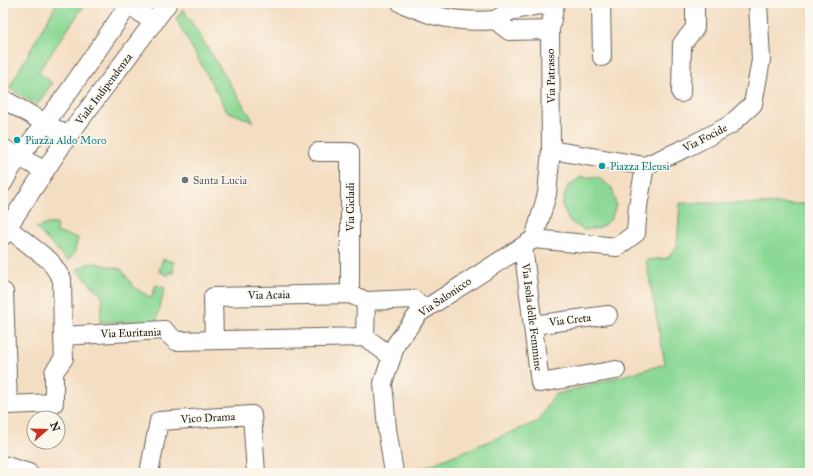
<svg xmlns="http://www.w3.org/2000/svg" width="813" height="476" viewBox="0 0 813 476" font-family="'IM FELL Great Primer',serif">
  <rect width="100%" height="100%" fill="#fbf7ec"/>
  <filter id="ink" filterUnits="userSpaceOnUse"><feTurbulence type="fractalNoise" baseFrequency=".025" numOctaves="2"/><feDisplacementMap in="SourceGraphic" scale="8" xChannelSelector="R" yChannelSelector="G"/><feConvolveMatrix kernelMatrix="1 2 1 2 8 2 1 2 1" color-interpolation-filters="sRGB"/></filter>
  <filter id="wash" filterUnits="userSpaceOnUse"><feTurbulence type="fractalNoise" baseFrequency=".012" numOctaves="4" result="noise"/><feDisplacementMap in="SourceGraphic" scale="16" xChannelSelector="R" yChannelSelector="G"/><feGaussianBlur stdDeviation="0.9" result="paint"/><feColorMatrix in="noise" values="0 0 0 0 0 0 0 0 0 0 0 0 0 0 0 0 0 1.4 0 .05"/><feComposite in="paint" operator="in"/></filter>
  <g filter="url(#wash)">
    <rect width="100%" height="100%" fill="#f4dec3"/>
    <path fill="#8cd996" stroke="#547a59" d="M57,3H86L38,72L52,83L37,105L9,88Z
      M183,9L254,122L227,111L176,19Z
      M581,177H598L612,188L616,205L611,219L599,228L584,230L569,221L562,205L567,187Z
      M680,203L810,204V473H410L539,421L554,395L665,364L646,260L668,258L677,246Z
      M48,224H57L56,232L78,238L74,254L68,261L36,228Z
      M163,259L174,262L173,274L169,272L168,276L159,271Z
      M95,263L121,269L134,287L151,298L156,285L165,288L156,322H100L103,297L77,270L87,264Z"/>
  </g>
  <g filter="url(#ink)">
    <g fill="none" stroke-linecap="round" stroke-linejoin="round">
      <g stroke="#686056" stroke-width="20">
        <path id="minor" d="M128,3L154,23
          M401,3C412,7 423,12 433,15C453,20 475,22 495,20
          M601,3L602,57
          M550,30L509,31L495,20L510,11L539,5L554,7
          M681,93L682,44L695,28V3
          M3,99L68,136
          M3,148L45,171
          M551,150L645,166L638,206L636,233L617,247L534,239L547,194L551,150L550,30L555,3
          M318,152H350V294
          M645,166L686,148L730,125L753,104L761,60L758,3
          M3,183L12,167L69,91L130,3
          M8,228L50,261L62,279L63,336L164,330L176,341L365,337L392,357
          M3,236L9,225L68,136L168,3
          M523,246L540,383L616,370
          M4,292L8,405L54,403V372L64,358L63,336
          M533,325L608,315
          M365,337L366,301L413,299L424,309
          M214,340L213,297L350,294L366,301
          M3,465L29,473
          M149,473L159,421L252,415L256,473
          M394,473L387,429L383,383L396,344L419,313L534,239"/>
      </g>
      <use href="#minor" stroke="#fff" stroke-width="18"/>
    </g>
  </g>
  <g fill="#0f9aa8" stroke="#fbf7ec" stroke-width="1.5">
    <circle cx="17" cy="140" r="4"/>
    <circle cx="602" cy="166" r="4"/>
  </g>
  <circle fill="#6b7280" stroke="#fbf7ec" stroke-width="1.5" cx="185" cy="180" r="4"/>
  <g text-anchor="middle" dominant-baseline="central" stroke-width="3" stroke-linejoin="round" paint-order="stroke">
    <g font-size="11" fill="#1c1c1c" stroke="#fbf7ec">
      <text transform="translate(551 76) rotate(-91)">Via Patrasso</text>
      <text transform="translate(104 89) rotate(-53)">Viale Indipendenza</text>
      <text transform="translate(705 138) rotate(-27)">Via Focide</text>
      <text transform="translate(350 207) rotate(-90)">Via Cicladi</text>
      <text transform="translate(269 295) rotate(-1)">Via Acaia</text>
      <text transform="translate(445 297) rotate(-34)">Via Salonicco</text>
      <text transform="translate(532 317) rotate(83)">Via Isola delle Femmine</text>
      <text transform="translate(570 320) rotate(-7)">Via Creta</text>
      <text transform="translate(131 333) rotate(-2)">Via Euritania</text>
      <text transform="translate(208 418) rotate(-3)">Vico Drama</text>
    </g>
    <g font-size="11" fill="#0d838f" stroke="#fbf7ec" text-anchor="start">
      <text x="25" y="140">Piazza Aldo Moro</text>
      <text x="610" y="166">Piazza Eleusi</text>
    </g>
    <g font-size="11" fill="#5b616d" stroke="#fbf7ec" text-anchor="start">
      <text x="193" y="180">Santa Lucia</text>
    </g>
  </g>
  <rect width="813" height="476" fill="none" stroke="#fbf7ec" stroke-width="16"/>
  <g transform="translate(46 430) rotate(70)"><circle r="19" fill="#fbf7ec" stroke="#a29f99"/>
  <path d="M0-3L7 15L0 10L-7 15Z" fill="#c8321e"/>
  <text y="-6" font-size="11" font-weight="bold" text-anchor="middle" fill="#1c1c1c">N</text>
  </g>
</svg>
